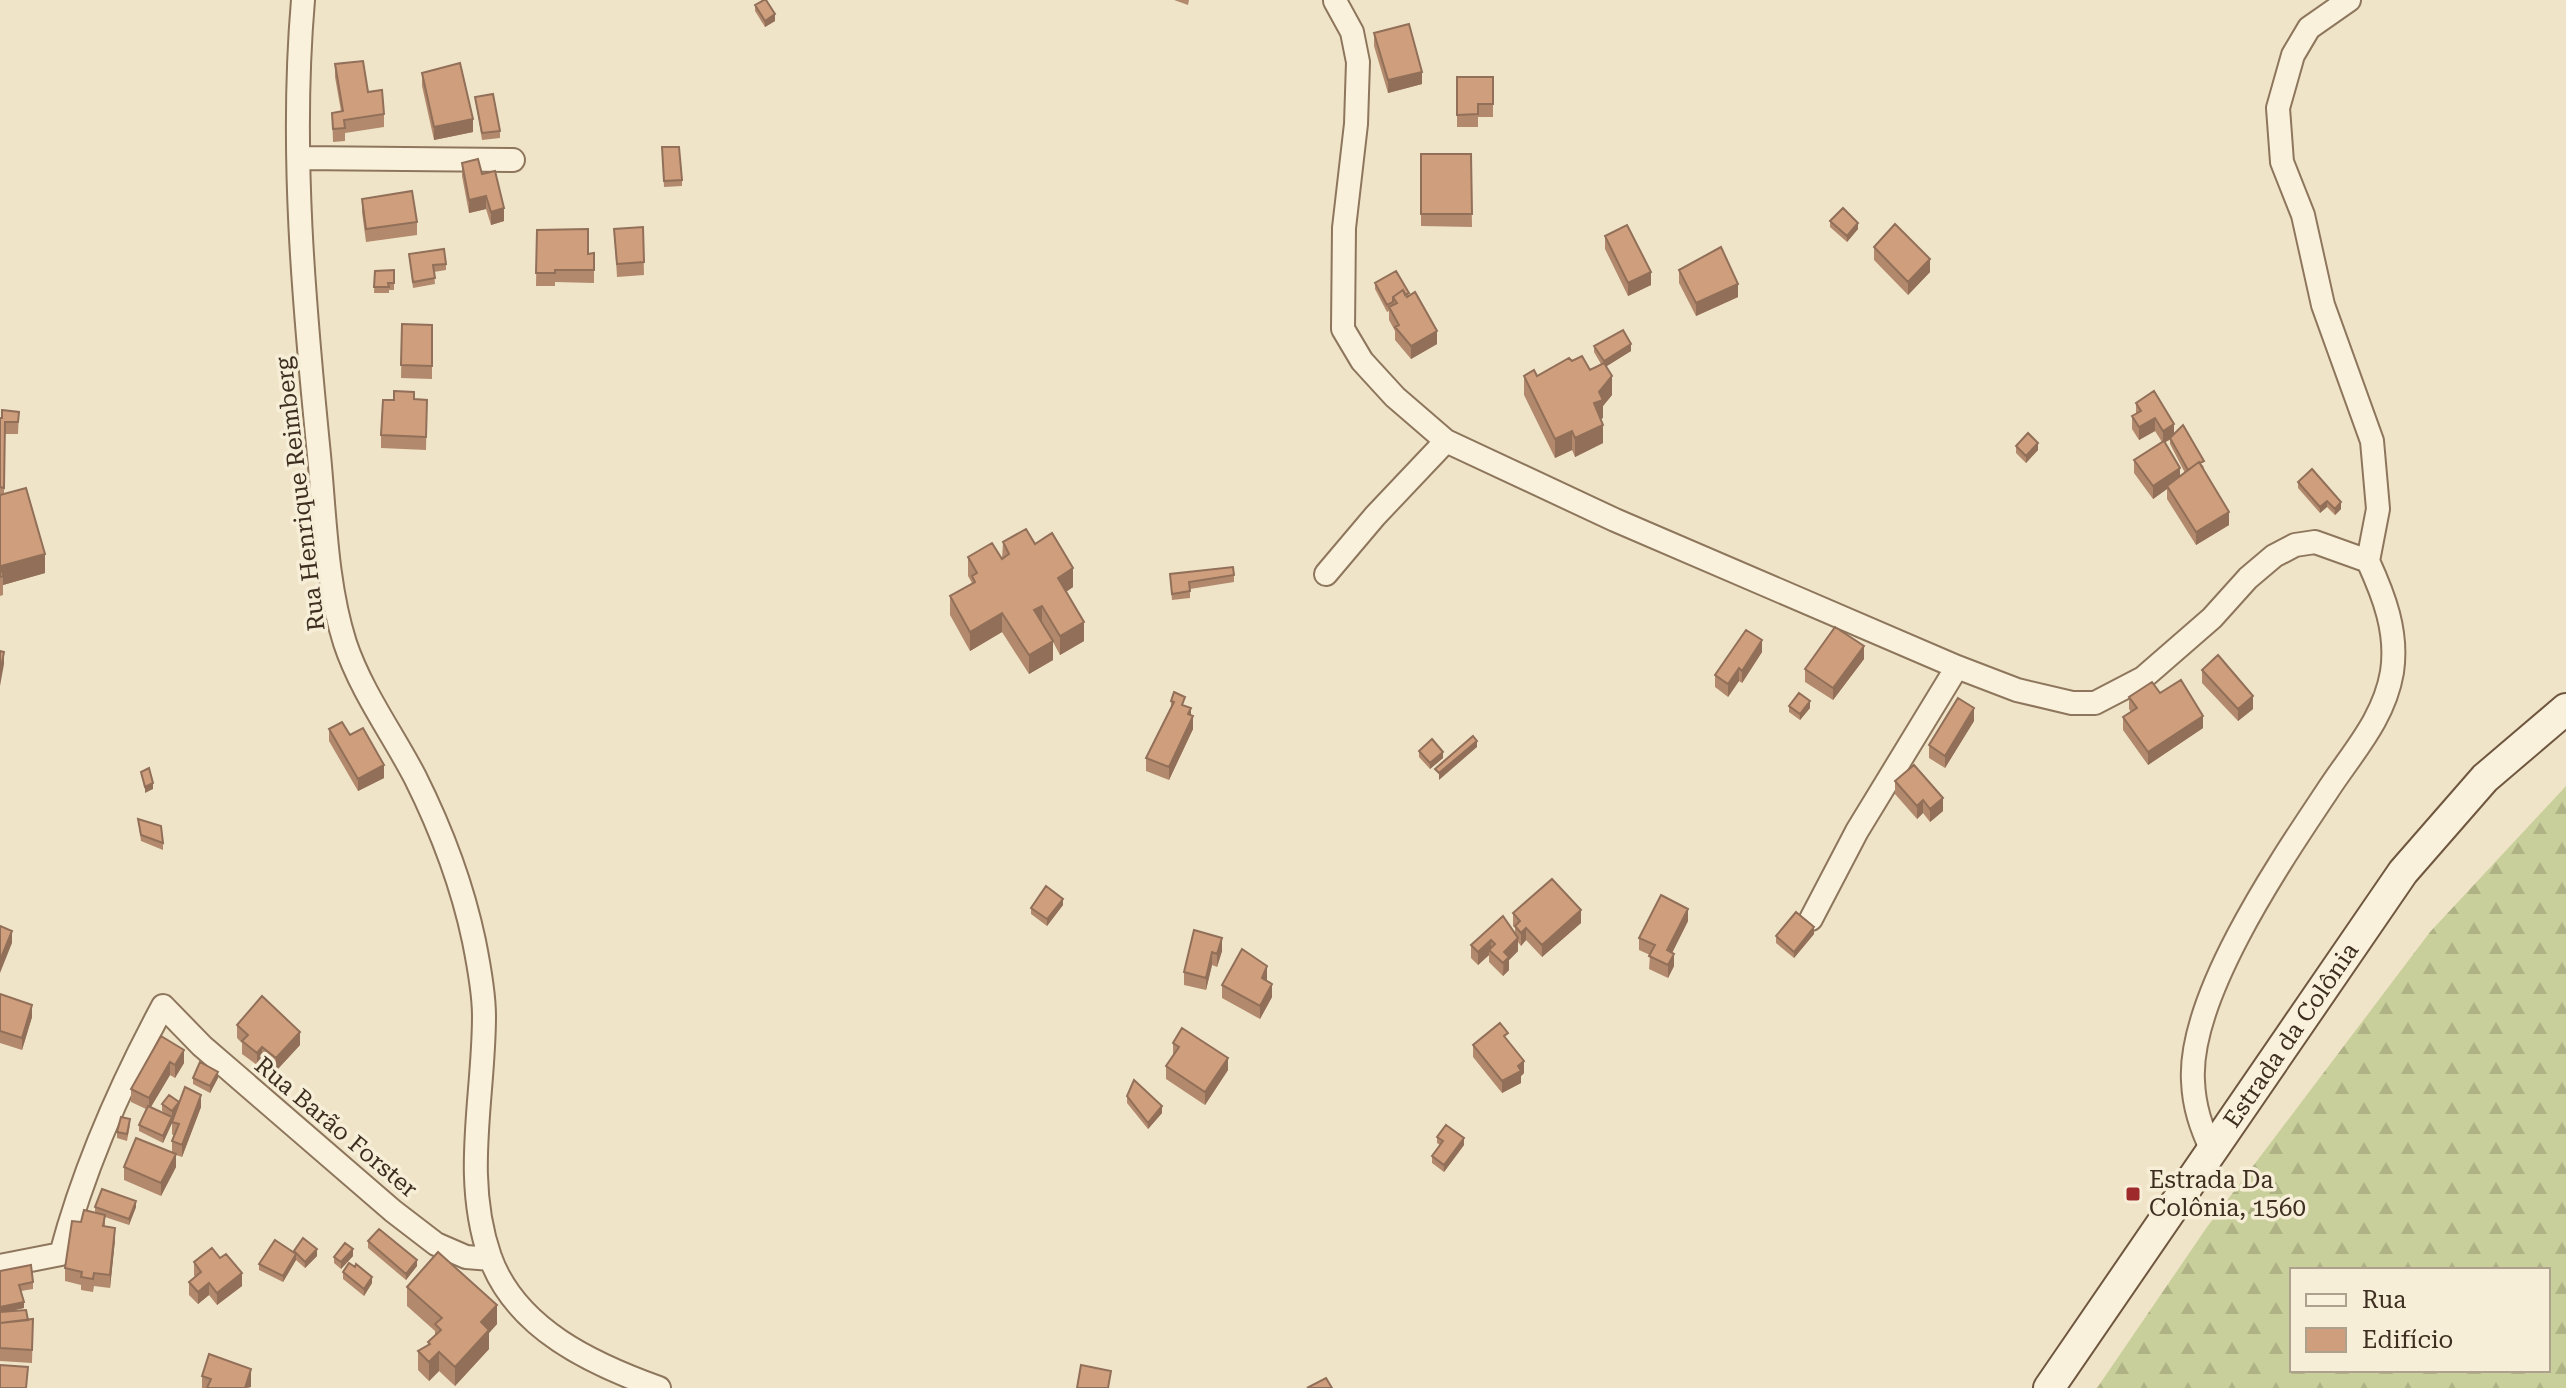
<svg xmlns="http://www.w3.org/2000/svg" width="2566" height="1388" viewBox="0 0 2566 1388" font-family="'Roboto Serif',serif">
  <defs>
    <pattern id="forest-firs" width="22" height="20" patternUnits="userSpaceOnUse" patternTransform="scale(2)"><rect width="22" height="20" fill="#c9cf9b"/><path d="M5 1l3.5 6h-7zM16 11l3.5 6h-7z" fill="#aeb285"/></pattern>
  </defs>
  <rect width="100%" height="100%" fill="#f0e4c8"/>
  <path fill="url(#forest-firs)" fill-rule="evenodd" d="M2566,786V1388H2097L2207,1227L2430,932ZM2292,1270H2548V1370H2292Z"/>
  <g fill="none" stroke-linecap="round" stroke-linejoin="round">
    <g stroke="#8d765c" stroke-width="26">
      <path id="minor" d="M303,0C290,151 304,305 319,455C325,517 326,583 345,643C361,691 392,733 415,777C441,829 462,884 474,941C479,966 484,992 484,1016C484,1098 462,1177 490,1257C516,1329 592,1364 659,1388
        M2349,0L2309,28L2293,55L2278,108L2282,162L2303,215L2323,305L2372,441L2378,509L2368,561
        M1335,1L1352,32L1358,62L1356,124L1344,228L1343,329L1362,361L1395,397L1446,441L1615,520L1957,667L2017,690L2072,703H2095L2143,678L2212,618L2248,578L2274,556L2295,545L2315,542L2368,561C2384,596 2398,632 2392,672C2384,720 2351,754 2326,793C2280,862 2188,997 2193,1081C2194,1107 2201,1127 2212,1151
        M300,158L513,160
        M1326,574L1375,516L1446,441
        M1811,919L1857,831L1957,667
        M0,1266L61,1254C84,1168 121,1084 163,1006L202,1046L393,1211L436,1244L466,1257L491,1259"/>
    </g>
    <g stroke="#6f573f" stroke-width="34">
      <g id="secondary">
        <path id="s1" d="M2049,1388L2403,872L2485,778L2566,709"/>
      </g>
    </g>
    <use href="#minor" stroke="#faf1dc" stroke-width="22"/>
    <use href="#secondary" stroke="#faf1dc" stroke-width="30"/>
  </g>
  <path fill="#b2896c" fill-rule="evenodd" d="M1174,0H1189L1188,5Z
    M755,5L775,21L765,27L755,11Z
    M1374,33L1422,84L1388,93L1374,46Z
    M335,64L368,92L384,114V127L345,133V141L333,142L332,113L341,111L335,77Z
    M422,73L473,132L434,140L422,86Z
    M1457,77H1493V117H1478V127H1457Z
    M475,97L500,131V138L482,140Z
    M662,147L682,180V186L664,187Z
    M1421,154H1471L1472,227L1421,226Z
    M462,163L482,174L504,221L491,225L486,209L469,213L462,176Z
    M362,199L417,222V235L366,242L362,212Z
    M1830,221L1858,229L1847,242L1830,227Z
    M643,227L644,275L617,277L614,229Z
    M537,230L588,254L594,253V283L555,282V286H536Z
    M1605,236L1651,285L1628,296L1605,249Z
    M1874,247L1930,272L1908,295L1874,260Z
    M409,254L446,264V270L434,272L435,284L413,288Z
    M394,270V290H389V293H374L375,271Z
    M1679,270L1738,297L1696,316L1679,283Z
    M1375,283L1409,295L1437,344L1411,359L1395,340V331L1389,320V311L1387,312L1375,289Z
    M402,324L432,325V379L401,378Z
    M1594,346L1631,351L1606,366L1612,395L1603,406V418L1600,419L1603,443L1575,457L1572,450L1555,458L1524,395V376H1537L1572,361L1590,370L1601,364L1594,352Z
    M414,399L427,400L426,450L381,448V435Z
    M2136,403L2174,433L2204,467L2203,468L2229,525L2196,545L2167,499V489L2153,499L2134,473V460L2162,442L2155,431L2139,440L2132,429V416L2136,414ZM2170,440V444L2185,473L2180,476L2165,442Z
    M19,412L18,434H5L4,494L45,573L3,585V595L0,596V418Z
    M2016,446L2038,450L2026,463L2016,453Z
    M2298,482L2341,509L2335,515L2327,507L2320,513L2298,488Z
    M1003,542L1035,544L1073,587L1066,592L1084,641L1060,655L1053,642V660L1029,674L1002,632L970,651L950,615V596L972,583L968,576V557L1002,559Z
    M1170,574L1234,575V582L1190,589V598L1172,600Z
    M1762,652L1742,683L1739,681L1728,697L1715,687V675Z
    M1864,659L1833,700L1805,682V669Z
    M2202,670L2253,709L2238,721L2202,683Z
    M2160,693L2203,728L2148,765L2123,730V717L2131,712L2129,709V697Z
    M1171,701L1185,706L1191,715L1193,729L1169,780L1146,771V758L1171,708Z
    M1789,706L1810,708L1800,720L1789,712Z
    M1974,721L1945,768L1929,758V745Z
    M329,729L350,735L384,778L358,791L329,741Z
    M1419,751L1443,758L1430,769L1419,757Z
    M1895,781L1943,811L1930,822L1923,813L1917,819L1895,794Z
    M138,819L163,843V850L141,841Z
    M1063,905L1047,926L1031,914V908Z
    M1513,913L1581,923L1542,957L1526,940L1521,946L1518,942V951L1509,960V970L1503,976L1489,962V955L1478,965L1471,958V945L1515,934V928L1513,926Z
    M1688,921L1672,953L1674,966L1668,978L1649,969L1650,955L1639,950V938Z
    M1194,930L1222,951L1217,967L1212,965L1206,990L1184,985V972Z
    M1814,934L1794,958L1776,943V936Z
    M1267,979L1266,981L1272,997L1260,1019L1222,998V985Z
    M0,994L32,1017L22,1050L0,1043Z
    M237,1025L300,1045L276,1071L262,1059L257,1065L242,1054V1043L237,1038Z
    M161,1036L184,1063L175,1078L170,1075L151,1107L168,1115L162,1111V1104L179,1102L201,1107L182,1157L176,1155V1167L161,1196L124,1180V1167L172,1153V1141L174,1136L172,1134V1123L163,1143L139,1131V1125L146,1109L131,1102V1089Z
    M1508,1041L1524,1073L1521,1076V1083L1502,1093L1473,1057V1045Z
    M1173,1043L1228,1070L1205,1105L1166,1079V1066L1173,1056Z
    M193,1078H218L210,1093L193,1084Z
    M1127,1096L1162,1113L1148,1129L1127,1103Z
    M130,1125L127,1141L117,1138V1132Z
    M1437,1137L1464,1145L1444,1172L1432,1163V1156L1440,1145L1437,1143Z
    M95,1207H136L129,1225L105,1217V1226L115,1240L110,1288L94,1286L93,1292L81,1290V1285L65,1281V1268L81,1222L95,1212Z
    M368,1241L417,1266L406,1280L368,1248Z
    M294,1252L317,1256L305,1268L296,1260L283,1282L259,1270V1264Z
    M353,1256L341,1269L334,1263V1257Z
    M194,1262L242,1286L217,1305L209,1295L198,1304L189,1295V1282L195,1277L194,1275Z
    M0,1271L33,1282V1289L21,1291L24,1308L10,1311L28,1320L33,1319L32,1363L0,1361Z
    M343,1272L372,1283L364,1296L343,1279Z
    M407,1287L497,1324L489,1333V1349L455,1386L439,1371L429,1381L418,1370V1351L428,1346V1342L435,1335V1331L407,1306Z
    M202,1376L251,1388H202Z"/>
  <path fill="#916f58" d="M775,14V21L765,27V21Z
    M1422,72V84L1388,93V80Z
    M473,119V132L434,140V127Z
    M486,196V209L469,213V200Z
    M504,208V221L491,225V212Z
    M1858,223V229L1847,242V236Z
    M1930,259V272L1908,295V282Z
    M1651,272V285L1628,296V283Z
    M1738,284V297L1696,316V303Z
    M1437,331V344L1411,359V346Z
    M1631,344V351L1604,368V361Z
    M1612,376V395L1603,406V418L1594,422V403L1599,392Z
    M2155,418V431L2139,440V427Z
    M2174,424V436L2163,444V431Z
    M1603,425V443L1575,457V438Z
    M1572,431V450L1555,458V439Z
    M2038,443V450L2026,463V456Z
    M2180,468V481L2167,486V489L2153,499V486Z
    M2327,501V507L2320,513V507Z
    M2341,502V509L2335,515V509Z
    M2229,512V525L2196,545V532Z
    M45,554V573L3,585V576L1,566Z
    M1073,568V587L1058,597V578Z
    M1042,606V625L1034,610Z
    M1002,613V632L970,651V632Z
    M1084,622V641L1060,655V636Z
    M1762,640V652L1742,683V671Z
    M1053,641V660L1029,674V655Z
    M1864,646V659L1833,700V688Z
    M4,652V664L0,686V673Z
    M1739,668V681L1728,697V684Z
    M2253,696V709L2238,721V709Z
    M1810,701V708L1800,720V714Z
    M1191,708V720L1193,716V729L1169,780V767Z
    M1974,708V721L1945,768V756Z
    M2203,716V728L2148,765V752Z
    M1477,741V747L1439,780V773Z
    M1443,752V758L1430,769V763Z
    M384,765V778L358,791V779Z
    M153,783V789L145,793V787Z
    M1943,798V811L1930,822V809Z
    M1923,800V813L1917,819V806Z
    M1063,899V905L1047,926V919Z
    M1688,909V921L1667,963V950Z
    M1581,910V923L1542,957V945Z
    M1814,927V934L1794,958V952Z
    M1526,928V940L1521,946V933Z
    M12,931V943L0,973V960Z
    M1222,938V951L1217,967V954Z
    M1518,938V951L1509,960V970L1503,976L1504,952Z
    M1491,940V951L1489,950V955L1478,965V952Z
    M1212,952V965L1206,990V978Z
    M1674,954V966L1668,978V965Z
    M1267,966V979L1262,991V978Z
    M1272,984V997L1260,1019V1006Z
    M32,1005V1017L22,1050V1038Z
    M300,1032V1045L276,1071V1058Z
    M262,1047V1059L257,1065V1053Z
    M184,1050V1063L175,1078V1065Z
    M1228,1058V1070L1205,1105V1092Z
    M1524,1061V1073L1521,1076V1083L1502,1093V1081Z
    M170,1062V1075L149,1110V1098Z
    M218,1072V1078L210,1093V1086Z
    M201,1095V1107L182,1157V1145Z
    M179,1102V1109L172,1118V1123L163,1143V1136L172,1117V1111Z
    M1162,1106V1113L1148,1129V1123Z
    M1464,1138V1145L1444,1172V1165Z
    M176,1154V1167L161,1196V1183Z
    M136,1201V1207L129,1225V1219Z
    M115,1228V1240L110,1288V1275Z
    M317,1249V1256L305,1268V1262Z
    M353,1249V1256L341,1269V1262Z
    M296,1254V1260L283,1282V1276Z
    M417,1260V1266L406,1280V1274Z
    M242,1273V1286L217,1305V1293Z
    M372,1277V1283L364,1296V1289Z
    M209,1283V1295L198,1304V1292Z
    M24,1302V1308L0,1313V1307Z
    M497,1305V1324L489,1333V1349L455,1386V1367L481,1322Z
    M439,1352V1371L429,1381V1362Z
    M251,1369V1387L245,1388Z"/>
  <path fill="#cf9f7d" stroke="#916f58" stroke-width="2" d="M764,0H766L775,14L765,21L755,5Z
    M1409,24L1422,72L1388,80L1374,33Z
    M363,61L368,92L382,90L384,114L344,120L345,128L333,129L332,113L343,111L335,64Z
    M460,63L473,119L434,127L422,73Z
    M1457,77H1493V104H1478V114L1457,115Z
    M493,94L500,131L482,133L475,97Z
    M662,147H679L682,180L664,181Z
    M1421,154H1471L1472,214H1421Z
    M478,159L482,174L495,171L504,208L491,212L486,196L469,200L462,163Z
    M412,191L417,222L366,229L362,199Z
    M1843,208L1858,223L1847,236L1830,221Z
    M1895,224L1930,259L1908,282L1874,247Z
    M1627,225L1651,272L1628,283L1605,236Z
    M643,227L644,262L617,264L614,229Z
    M588,229V254L594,253V270H555V273H536L537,230Z
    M1721,247L1738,284L1696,303L1679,270Z
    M444,249L446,264L433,265L435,278L413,282L409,254Z
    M394,270V283H388L389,287H374L375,271Z
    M1396,271L1409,293L1405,295L1403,290L1393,297V302L1387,305L1375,283Z
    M1403,290L1407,297L1415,292L1437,331L1411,346L1395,327L1399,325L1389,307L1397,303L1393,297Z
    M402,324L432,325V366L401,365Z
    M1623,330L1631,344L1604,361L1594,346Z
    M1582,356L1590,370L1604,363L1612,376L1599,392L1603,400L1594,403L1603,425L1575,438L1572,431L1555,439L1524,376L1534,370L1537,376L1569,358L1572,361Z
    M394,391L414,392V399L427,400L426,437L381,435L383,400H394Z
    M2154,391L2174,424L2163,431L2155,418L2139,427L2132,416L2141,411L2136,403Z
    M2,410L19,412L18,422H5L4,488L0,487V418H2Z
    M2183,425L2204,461L2200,463L2199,462L2188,470L2170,438Z
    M2028,433L2038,443L2026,456L2016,446Z
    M2164,441L2180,468L2153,486L2134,460Z
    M2199,462L2229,512L2196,532L2167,486Z
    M2312,469L2341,502L2335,509L2327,501L2320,507L2298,482Z
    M26,488L45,554L1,566L3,576L0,577V495Z
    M1026,529L1035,544L1052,533L1073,568L1058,578L1084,622L1060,636L1042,606L1034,610L1053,641L1029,655L1002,613L970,632L950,596L975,582L972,576L977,573L968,557L992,543L1002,559L1009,554L1003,542Z
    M1233,567L1234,575L1189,582L1190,591L1172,594L1170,574Z
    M1835,627L1864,646L1833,688L1805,669Z
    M1746,630L1762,640L1742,671L1739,668L1728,684L1715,675Z
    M0,651L4,652L0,673Z
    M2218,655L2253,696L2238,709L2202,670Z
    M2181,680L2203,716L2148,752L2123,717L2137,708L2129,697L2152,682L2160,693Z
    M1174,692L1185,697L1182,705L1191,708L1188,714L1193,716L1169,767L1146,758L1174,702L1171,701Z
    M1799,693L1810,701L1800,714L1789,706Z
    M1958,698L1974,708L1945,756L1929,745Z
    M342,722L350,735L363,728L384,765L358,779L329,729Z
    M1473,736L1477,741L1439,773L1435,769Z
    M1432,739L1443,752L1430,763L1419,751Z
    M1914,765L1943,798L1930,809L1923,800L1917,806L1895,781Z
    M149,768L153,783L145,787L141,772Z
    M138,819L161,826L163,843L141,835Z
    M1552,879L1581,910L1542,945L1526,928L1521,933L1515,926L1520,921L1513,913Z
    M1046,886L1063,899L1047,919L1031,908Z
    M1661,895L1688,909L1667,950L1674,954L1668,965L1649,956L1655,945L1639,938Z
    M1796,912L1814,927L1794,952L1776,936Z
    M1503,916L1518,938L1504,952L1509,957L1503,963L1489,950L1495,944L1491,940L1478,952L1471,945Z
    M0,926L12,931L0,960Z
    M1194,930L1222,938L1217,954L1212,952L1206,978L1184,972Z
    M1242,949L1267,966L1262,978L1272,984L1260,1006L1222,985Z
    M0,994L32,1005L22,1038L0,1031Z
    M262,996L300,1032L276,1058L262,1047L257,1053L242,1041L248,1035L237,1025Z
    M1500,1023L1508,1033L1504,1036L1524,1061L1518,1066L1521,1071L1502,1081L1473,1045Z
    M1182,1028L1228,1058L1205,1092L1166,1066L1179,1047L1173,1043Z
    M161,1036L184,1050L175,1065L170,1062L149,1098L131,1089Z
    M200,1062L218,1072L210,1086L193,1078Z
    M1134,1080L1162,1106L1148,1123L1127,1096Z
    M185,1087L201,1095L182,1145L172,1141L179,1124L172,1122Z
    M169,1095L179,1102L172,1111L162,1104Z
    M148,1106L172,1117L163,1136L139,1125Z
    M121,1117L130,1119L127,1134L117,1132Z
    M1446,1125L1464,1138L1444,1165L1432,1156L1443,1141L1437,1137Z
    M136,1138L176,1154L161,1183L124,1167Z
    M102,1189L136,1201L129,1219L95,1207Z
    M84,1210L105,1215L103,1226L115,1228L110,1275L94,1273L93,1279L81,1277L82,1272L65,1268L72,1221L81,1222Z
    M379,1229L417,1260L406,1274L368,1241Z
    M303,1238L317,1249L305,1262L294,1251Z
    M275,1240L296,1254L283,1276L259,1264Z
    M345,1243L353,1249L341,1262L334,1257Z
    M212,1248L220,1258L226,1254L242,1273L217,1293L209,1283L198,1292L189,1282L201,1272L194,1262Z
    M438,1252L497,1305L481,1322L489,1330L455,1367L439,1352L429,1362L418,1351L430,1344L428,1342L441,1330L435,1324L442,1318L407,1287Z
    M349,1263L355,1267L356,1264L372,1277L364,1289L343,1272Z
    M31,1265L33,1282L19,1285L24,1302L0,1307V1271Z
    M26,1310L28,1320L0,1323V1312Z
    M33,1319L32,1350L0,1348V1323Z
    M209,1354L251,1369L245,1388H207L211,1379L202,1376Z
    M0,1365L28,1367L26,1388H0Z
    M1081,1365L1111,1371L1108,1388H1077Z
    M1326,1378L1332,1388H1307Z"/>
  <rect fill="#9e2a2b" stroke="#f7eed8" stroke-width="3" x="2125" y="1186" width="16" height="16" rx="4"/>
  <g text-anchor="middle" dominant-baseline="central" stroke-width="7" stroke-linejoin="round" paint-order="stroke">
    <g font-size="24" fill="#3d2e20" stroke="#f7eed8">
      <text transform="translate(300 494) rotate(-97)">Rua Henrique Reimberg</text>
      <text stroke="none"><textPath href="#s1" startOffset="428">Estrada da Colônia</textPath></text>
      <text transform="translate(336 1127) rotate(40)">Rua Barão Forster</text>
    </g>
    <g font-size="24" fill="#3d2e20" stroke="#f7eed8" text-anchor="start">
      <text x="2149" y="1180">Estrada Da<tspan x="2149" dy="28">Colônia, 1560</tspan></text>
    </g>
  </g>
  <rect x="2290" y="1268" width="260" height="104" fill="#f7eed8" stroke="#ada18e" stroke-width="2"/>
  <rect x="2306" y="1294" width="40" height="12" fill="#faf1dc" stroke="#ada18e" stroke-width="2"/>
  <text x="2362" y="1308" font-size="24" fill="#3d2e20">Rua</text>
  <rect x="2306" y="1328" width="40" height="24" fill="#cf9f7d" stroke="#ada18e" stroke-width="2"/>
  <text x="2362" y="1348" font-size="24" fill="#3d2e20">Edifício</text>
</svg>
